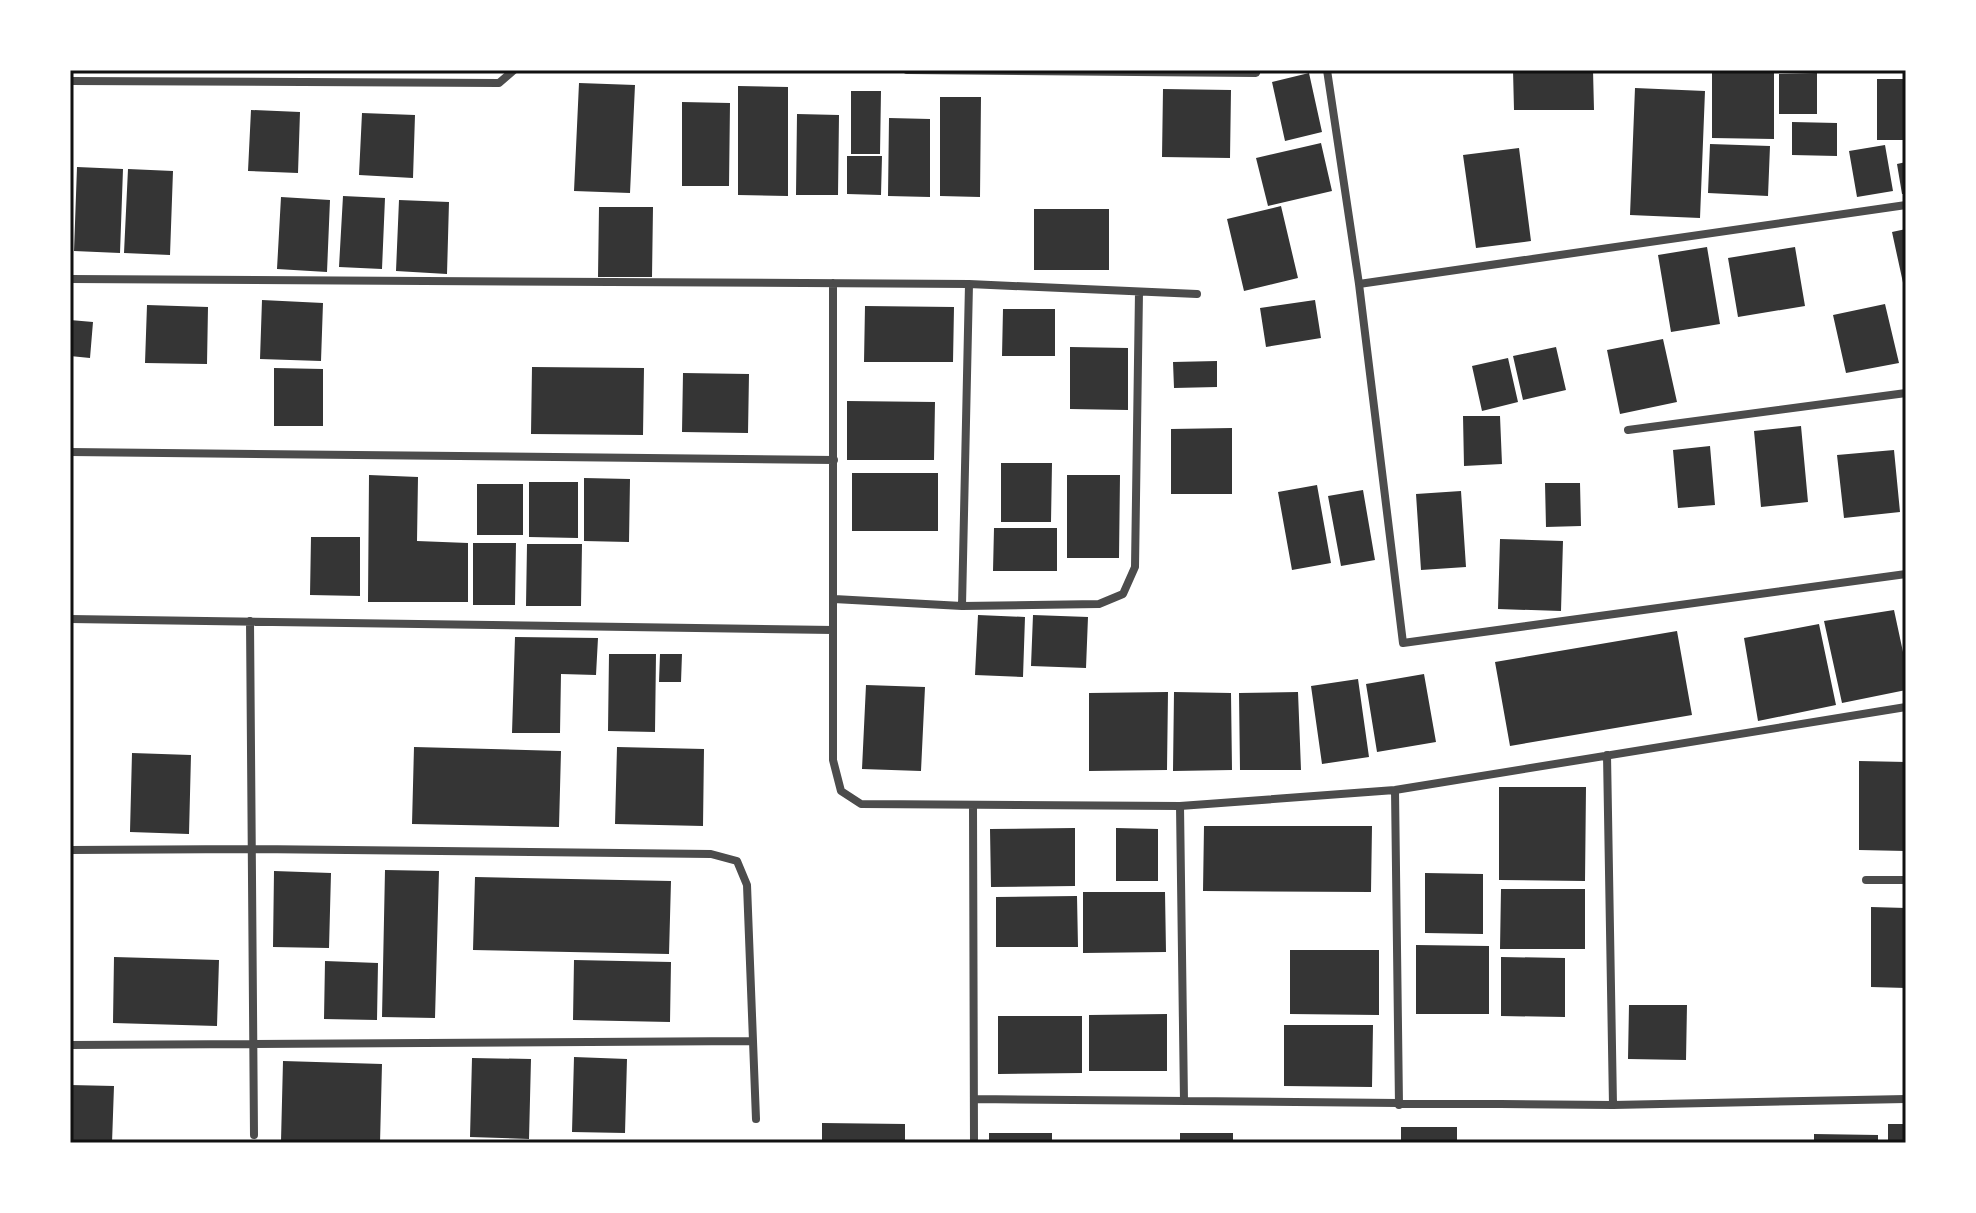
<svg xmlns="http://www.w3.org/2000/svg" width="1976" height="1213" viewBox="0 0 1976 1213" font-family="Mulish,sans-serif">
  <rect width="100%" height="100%" fill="#fff"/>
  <path fill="#353535" d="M1513,70H1593L1594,110H1514Z
    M1712,70H1774V139L1712,138Z
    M1309,73L1322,132L1285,141L1272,82Z
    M1817,73V114H1779V74Z
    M1877,79H1906V140H1877Z
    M579,83L635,85L630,193L574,191Z
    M738,86L788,87V196L738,195Z
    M1635,88L1705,91L1700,218L1630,215Z
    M1163,89L1231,90L1230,158L1162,157Z
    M851,91H881L880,154H851Z
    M940,97H981L980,197L940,196Z
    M682,102L730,103L729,186H682Z
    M251,110L300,112L298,173L248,171Z
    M362,113L415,115L413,178L359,175Z
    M797,114L839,115L838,195H796Z
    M889,118L930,119V197L888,196Z
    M1792,122L1837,123V156L1792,155Z
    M1321,143L1332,191L1268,206L1256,158Z
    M1710,144L1770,146L1768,196L1708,193Z
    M1885,145L1893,191L1857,197L1849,151Z
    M1519,148L1531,241L1476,248L1463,155Z
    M847,156H882L881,195L847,194Z
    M1906,162V194H1902L1897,164Z
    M77,167L123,169L120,253L74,251Z
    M128,169L173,171L170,255L124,253Z
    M343,196L385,198L382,269L339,267Z
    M281,197L330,200L327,272L277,269Z
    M399,200L449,202L447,274L396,271Z
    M1281,206L1298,278L1244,291L1227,219Z
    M599,207H653L652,277H598Z
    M1034,209H1109V270H1034Z
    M1906,229V292H1905L1892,232Z
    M1707,247L1720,324L1671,332L1658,255Z
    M1795,247L1805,306L1738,317L1728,258Z
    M262,300L323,303L321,361L260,359Z
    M1315,300L1321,338L1266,347L1260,308Z
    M1885,304L1899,363L1846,373L1833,315Z
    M147,305L208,307L207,364L145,363Z
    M865,306L954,307L953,362H864Z
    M1003,309H1055V356H1002Z
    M70,320L93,322L90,358L70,356Z
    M1663,339L1677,402L1620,414L1607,350Z
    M1070,347L1128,348V410L1070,409Z
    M1556,347L1566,390L1523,400L1513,356Z
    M1508,358L1518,402L1482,411L1472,366Z
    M1217,361V387L1174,388L1173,362Z
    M532,367L644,368L643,435L531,434Z
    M274,368L323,369V426H274Z
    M683,373L749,374L748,433L682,432Z
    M847,401L935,402L934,460H847Z
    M1463,416H1500L1502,464L1464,466Z
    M1801,426L1808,502L1761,507L1754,431Z
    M1232,428V494H1171V429Z
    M1710,446L1715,505L1678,508L1673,450Z
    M1894,450L1900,512L1844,518L1837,455Z
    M1001,463H1052L1051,522H1001Z
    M852,473H938V531H852Z
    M369,475L418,477L417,541L468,543V602H368Z
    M1067,475H1120L1119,558H1067Z
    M584,478L630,479L629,542L584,541Z
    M529,482H578V538L529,537Z
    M1545,483H1580L1581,526L1546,527Z
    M477,484H523V535H477Z
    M1317,485L1331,563L1292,570L1278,492Z
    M1363,490L1375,560L1341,566L1328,496Z
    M1461,491L1466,567L1421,570L1416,494Z
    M994,528H1057V571H993Z
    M311,537H360V596L310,595Z
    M1500,539L1563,541L1561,611L1498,609Z
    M473,543H516L515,605H473Z
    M527,544H582L581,606H526Z
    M1894,610L1906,666V690L1842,703L1824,621Z
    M978,615L1025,617L1023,677L975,675Z
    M1033,615L1088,617L1086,668L1031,666Z
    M1819,624L1836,705L1758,721L1744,638Z
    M1677,631L1692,715L1510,746L1495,662Z
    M515,637L598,638L596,675L561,674L560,733H512Z
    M609,654H656L655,732L608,731Z
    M660,654H682L681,682H659Z
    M1424,674L1436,742L1377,752L1366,684Z
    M1358,679L1369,757L1322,764L1311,686Z
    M866,685L925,687L921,771L862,769Z
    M1168,692L1167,770L1089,771V693Z
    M1174,692L1231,693L1232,770L1173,771Z
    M1298,692L1301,770H1240L1239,693Z
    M414,747L561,751L559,827L412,824Z
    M617,747L704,749L703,826L615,824Z
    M132,753L191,755L189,834L130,832Z
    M1859,761L1906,762V851L1859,850Z
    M1499,787H1586L1585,881L1499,880Z
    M1204,826H1372L1371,892L1203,891Z
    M1075,828V886L991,887L990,829Z
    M1116,828L1158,829V881H1116Z
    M385,870L439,871L435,1018L382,1017Z
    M274,871L331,873L329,948L273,947Z
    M1425,873L1483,874V934L1425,933Z
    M475,877L671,881L669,954L473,950Z
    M1501,889H1585V949H1500Z
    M1083,892H1165L1166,952L1083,953Z
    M1077,896L1078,947H996V897Z
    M1871,907L1906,908V988L1871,987Z
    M1416,945L1489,946V1014H1416Z
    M1290,950H1379V1015L1290,1014Z
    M114,957L219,960L217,1026L113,1023Z
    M1501,957L1565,958V1017L1501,1016Z
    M574,960L671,962L670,1022L573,1020Z
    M325,961L378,963L377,1020L324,1019Z
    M1629,1005H1687L1686,1060L1628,1059Z
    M1167,1014V1071H1089V1015Z
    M998,1016H1082V1073L998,1074Z
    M1284,1025H1373L1372,1087L1284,1086Z
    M574,1057L627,1059L625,1133L572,1132Z
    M472,1058L531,1059L529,1139L470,1137Z
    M283,1061L382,1064L380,1143L281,1141Z
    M70,1085L114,1086L112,1143H70Z
    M822,1123L905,1124V1143H822Z
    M1888,1124H1906V1143H1888Z
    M1401,1127H1457V1143H1401Z
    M989,1133H1052V1143H989Z
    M1180,1133H1233V1143H1180Z
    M1814,1134L1878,1135V1143H1814Z"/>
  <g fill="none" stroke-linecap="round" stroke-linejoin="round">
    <path stroke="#4c4c4c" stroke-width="8" d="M907,70L1256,73L1257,70
      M1327,70L1359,284L1403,643L1906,574
      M70,81L499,83L514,70
      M70,279L969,284L1197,294
      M833,283V760L841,791L861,804L1180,806L1395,790L1906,707
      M1359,284L1906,205
      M1628,430L1906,393
      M70,452L834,460
      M834,599L962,606L1099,604L1123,594L1135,567L1139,292
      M962,606L969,284
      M70,619L833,630
      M250,621L254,1135
      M1607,755L1613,1105
      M1395,790L1399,1105
      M973,806L974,1143
      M1180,806L1184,1101
      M70,850L251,849L711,854L737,861L747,885L756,1119
      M1866,880H1906
      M70,1045L752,1041
      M974,1099L1613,1105L1906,1099"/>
  </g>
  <rect width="1976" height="1213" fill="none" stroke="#ffffff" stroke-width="144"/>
  <rect x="72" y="72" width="1832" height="1069" fill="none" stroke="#111" stroke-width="3"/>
</svg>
